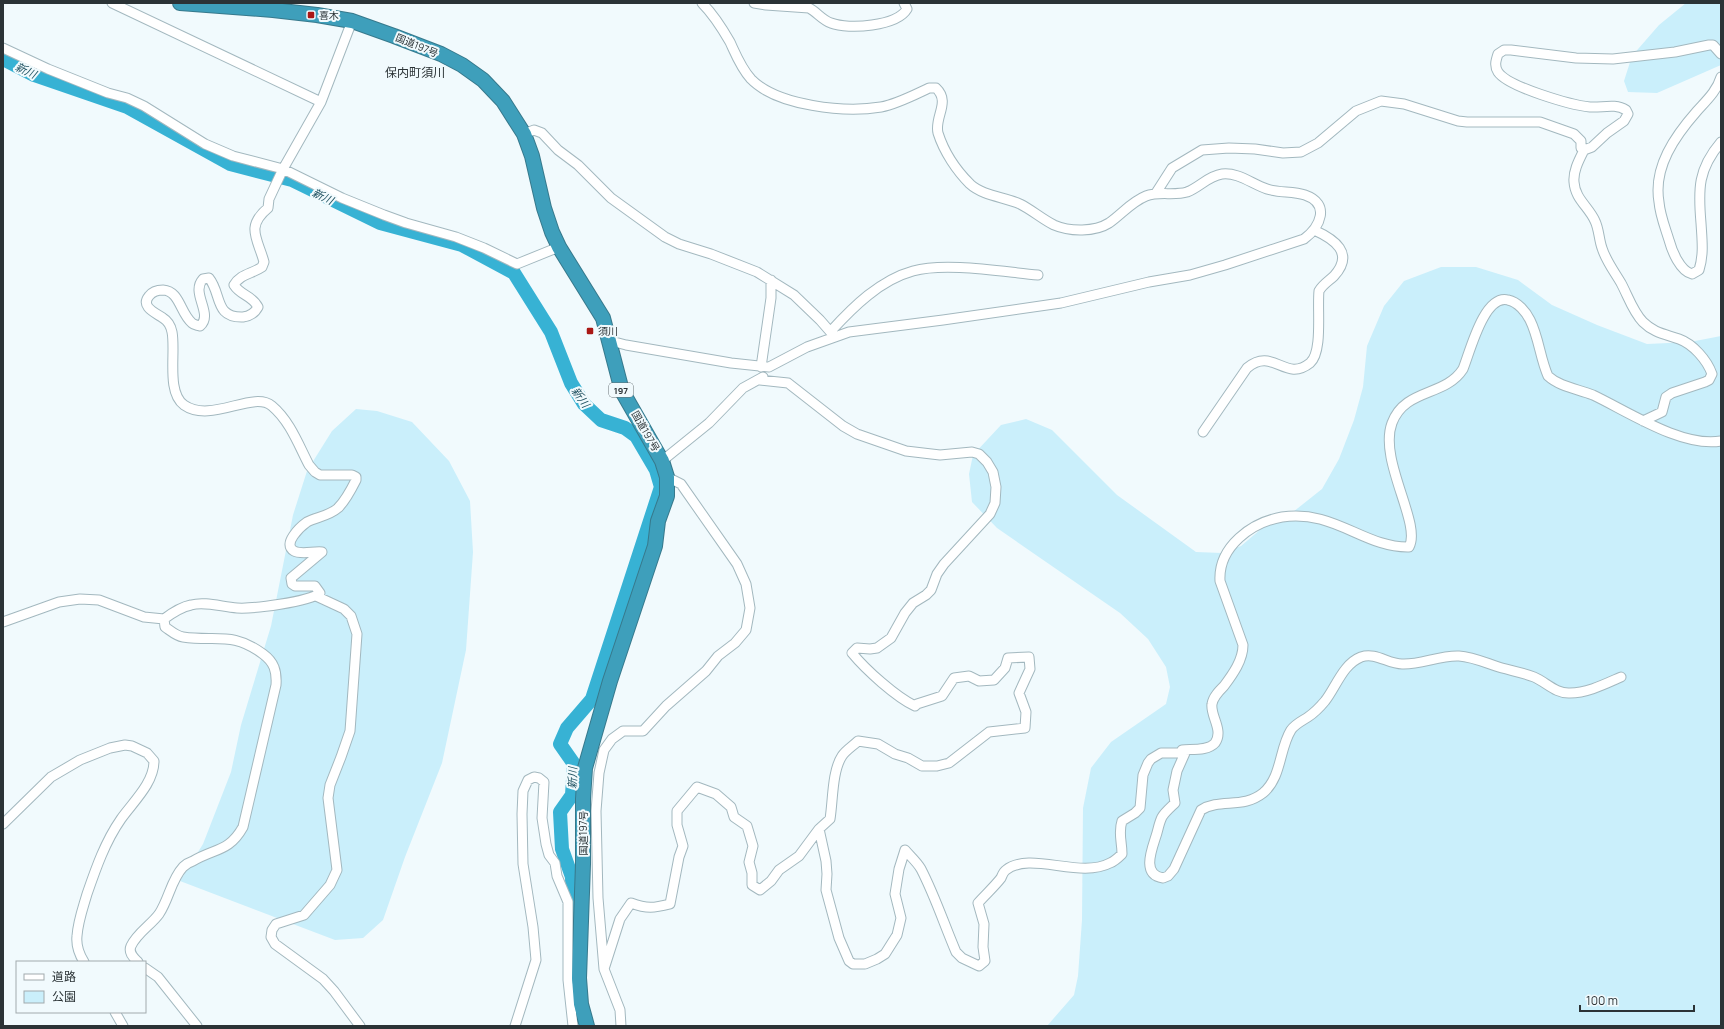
<svg xmlns="http://www.w3.org/2000/svg" width="1724" height="1029" viewBox="0 0 1724 1029" font-family="Manrope,'Noto Sans JP',sans-serif">
  <rect width="100%" height="100%" fill="#f1fafd"/>
  <path fill="#caeffb" d="M1686,3H1721V65L1657,93L1628,92L1624,81L1632,56L1659,25Z
    M1441,267H1476L1518,280L1552,305L1597,325L1647,344L1690,342L1721,336V1026H1047L1074,995L1078,976L1082,920L1083,808L1091,768L1111,742L1166,704L1170,687L1166,667L1148,639L1120,613L997,528L972,502L969,474L973,455L1001,425L1026,419L1052,430L1117,495L1196,552L1222,553L1241,546L1268,523L1293,512L1322,489L1339,459L1354,420L1363,387L1367,346L1384,306L1404,281Z
    M356,409L377,411L412,422L449,461L470,501L473,552L466,650L442,763L405,857L383,920L363,938L335,940L180,881L203,844L231,772L241,725L271,626L293,515L307,471L332,431Z"/>
  <g fill="none" stroke-linecap="round" stroke-linejoin="round">
    <path stroke="#37b2d4" stroke-width="14" d="M3,59L34,75L127,107L230,164L292,180L380,223L462,245L514,273L551,332L571,383L584,404L601,420L625,428L636,436L656,470L661,487L592,699L567,728L560,744L574,764L572,795L560,812L562,849L572,877L574,962"/>
    <g stroke="#a3b8bf" stroke-width="11">
      <path id="minor" d="M112,3L321,102
        M754,3L766,5L809,8C817,12 822,20 831,23C849,30 897,26 907,9L904,3
        M3,48L48,69L108,93L127,98L144,106L205,144L233,156L283,169L342,198L384,215L406,223L456,237L484,248L517,264L559,247
        M1721,77C1717,91 1706,101 1697,111C1675,136 1653,167 1659,202C1660,215 1665,227 1669,240C1672,251 1680,271 1692,274L1699,270C1704,254 1702,240 1701,223C1698,189 1698,169 1721,142
        M524,134L534,130L542,133L558,150L578,165L611,198L665,237L679,244L711,254L757,272L794,295L820,320L834,336
        M1584,150L1592,147L1607,133L1624,121L1628,114L1626,110C1615,103 1602,108 1590,107C1571,105 1508,87 1498,72C1494,66 1496,60 1498,54L1504,50H1511L1576,58L1613,59L1675,52L1709,45H1713L1721,54
        M1584,150C1579,160 1573,171 1574,182C1575,199 1589,207 1595,221C1599,229 1599,240 1602,248C1606,261 1614,271 1621,283C1628,296 1633,312 1643,322C1654,333 1665,334 1679,339C1693,344 1707,360 1712,374L1709,380L1705,382L1672,393L1666,397L1662,412L1643,421
        M1156,193L1172,168L1202,150L1229,148L1255,149L1283,153L1301,152L1318,143L1356,111L1381,101L1404,104L1458,121L1467,122H1540L1574,134L1581,141V148L1584,150
        M831,331C853,307 880,280 913,271C946,262 1003,272 1038,275
        M607,340L626,345L731,363L769,367L807,347L849,332L943,320L1061,303L1149,282L1190,275L1225,265L1304,239C1320,227 1331,204 1305,195C1293,191 1279,193 1267,189C1252,184 1238,172 1222,174C1208,176 1200,187 1187,192C1174,196 1159,191 1146,196C1131,202 1122,214 1109,223C1095,232 1070,232 1054,225C1042,219 1032,210 1020,204C1005,197 983,196 970,184C957,171 944,152 938,133C934,117 951,102 936,88H929C914,95 897,104 881,107C845,113 777,106 751,79C741,68 736,55 730,42C722,28 713,14 702,3
        M761,367L771,298V280
        M1203,432L1247,368C1273,346 1285,383 1310,363C1323,352 1317,309 1319,291C1323,284 1329,281 1334,276C1355,253 1334,239 1314,230
        M662,461L709,423L743,388L763,377
        M316,596L344,609L351,616L357,634L350,731L341,757L330,785L328,798L337,870L330,885L304,915L276,924L272,930L271,937L275,944L323,979L334,991L360,1026
        M3,622L59,602L80,599L99,600L144,617L164,619C172,613 181,607 191,605C205,601 222,607 237,608C253,609 308,602 320,593L315,586H295L292,584L291,578L322,552C314,551 301,555 294,551C282,544 300,527 307,522C317,517 329,516 338,508C346,500 351,490 356,480V477L352,475H320L315,472L309,465C299,446 290,421 272,406C253,390 211,424 184,405C166,392 176,352 172,332C171,327 168,321 163,318C156,313 140,307 149,296C152,292 158,290 163,290C180,291 180,313 192,323C194,325 197,325 200,326C214,314 190,293 203,279L209,278C222,294 214,318 243,317C250,316 255,313 258,307C252,295 241,296 234,285C240,274 252,274 262,267L264,262C258,239 245,227 268,208L269,199L283,169L321,102L352,21
        M1621,677C1605,684 1587,693 1570,693C1556,694 1546,682 1534,677C1524,673 1513,671 1502,668C1488,664 1474,657 1459,656C1440,655 1420,665 1402,664C1388,664 1376,652 1361,657C1343,664 1336,687 1325,701C1320,707 1314,713 1308,717C1302,721 1295,724 1291,730C1279,749 1282,777 1263,793C1243,809 1220,798 1201,810L1174,869L1168,876L1163,878C1141,875 1152,849 1156,836C1158,830 1159,823 1162,817C1165,812 1171,807 1175,803L1173,790L1177,771L1185,753L1182,750C1192,749 1208,751 1215,743C1224,730 1210,716 1212,704C1213,697 1219,691 1224,686C1233,674 1243,660 1243,645L1220,581C1219,563 1226,550 1239,538C1252,526 1265,520 1282,517C1334,509 1364,548 1409,547C1422,524 1378,460 1392,423C1405,388 1445,397 1463,369C1470,352 1484,294 1508,300C1518,302 1526,312 1530,320C1539,338 1540,358 1548,376C1560,387 1578,389 1593,395C1627,411 1682,448 1721,441
        M3,824L51,777L80,760L110,748L125,745L132,746L147,753L154,761C154,783 133,802 121,819C105,842 96,868 87,894C83,908 78,921 77,936C76,945 79,954 84,962
        M819,829L826,861L827,874L826,890L839,938L849,961L853,964H865L877,959L885,954L897,935L901,918L895,894L899,869L905,850C910,856 917,862 921,869C935,896 944,924 956,952L962,958L979,966L985,961L983,947L984,924L978,903C985,895 994,887 1001,878C1002,876 1003,872 1006,870C1030,851 1080,879 1110,863C1115,861 1119,857 1122,854C1122,841 1118,833 1122,821L1135,813L1140,808L1143,775L1148,763L1151,759L1161,753H1185
        M138,962C134,958 128,953 131,946C137,933 151,925 159,914C169,899 171,880 183,867C186,864 190,862 193,861C215,848 229,852 243,827L276,685C277,671 274,662 263,654C232,631 216,642 183,637C176,636 171,631 165,627L164,619
        M145,968L158,977L197,1026
        M604,969L620,919L631,903C647,909 654,908 670,904L679,857L683,846L677,825V811L697,787L716,794L731,807L734,817L747,826L753,846L749,862L752,873V885L760,890L771,881L779,870L799,856L819,829L830,819C833,801 832,771 842,756C846,750 853,746 858,741L878,744L895,754L908,758L922,766H937L949,763L989,732L1025,728L1026,712L1019,693L1030,669L1029,657L1008,658L1005,668L994,680L979,681L969,676L954,678L942,696L917,704L915,706C896,697 866,670 852,653L857,648L870,649L877,648L891,638L905,613L913,603L926,595L931,590L937,574L944,564L990,514L995,503L996,487L993,472L987,462L979,454L972,452L940,455L906,451L857,434L843,426L788,383L760,380
        M115,1012L123,1026
        M515,1026L536,960L533,927L523,864L522,814L523,791L528,780L534,777L539,778L544,782L542,818L546,844L549,855L555,863L557,876L568,902V980L573,1026
        M621,1026L620,1010L604,969L598,898L596,811L599,773L604,750L612,739L623,731H643L666,706L706,671L718,656L735,643L746,630L750,608L746,584L737,564L681,484L667,477"/>
    </g>
    <g stroke="#37798c" stroke-width="16">
      <path id="highway" d="M180,3L273,10L317,15L352,21L394,36L441,54L462,65L483,80L503,101L524,134L532,156L544,208L552,232L559,247L603,318L622,391L662,461L667,477V496L658,521L655,546L610,681L585,768L583,799V864L579,978L581,1004L587,1026"/>
    </g>
    <use href="#minor" stroke="#fff" stroke-width="9"/>
    <use href="#highway" stroke="#3e9fbb" stroke-width="14"/>
  </g>
  <g fill="#aa1815" stroke="#f1fafd" stroke-width="1.5">
    <rect x="307" y="11" width="8" height="8" rx="2"/>
    <rect x="586" y="327" width="8" height="8" rx="2"/>
  </g>
  <g text-anchor="middle" dominant-baseline="central" stroke-width="4" stroke-linejoin="round" paint-order="stroke">
    <rect fill="#f1fafd" stroke="#666f72" stroke-width="1" x="609" y="383" width="24" height="14" rx="3"/>
    <g font-size="9" font-weight="bold" fill="#2b3336">
      <text x="621" y="390">197</text>
    </g>
    <g font-size="10" fill="#2b3336" stroke="#f1fafd" text-anchor="start">
      <text x="319" y="15">喜木</text>
      <text x="598" y="331">須川</text>
    </g>
    <g font-size="10" fill="#2b3336" stroke="#f1fafd">
      <text transform="translate(417 45) rotate(22)">国道197号</text>
      <text transform="translate(646 431) rotate(60)">国道197号</text>
      <text transform="translate(583 833) rotate(-90)">国道197号</text>
    </g>
    <g font-size="11" font-style="italic" fill="#235463" stroke="#f1fafd">
      <text transform="translate(26 70) rotate(25)">新川</text>
      <text transform="translate(323 196) rotate(26)">新川</text>
      <text transform="translate(581 397) rotate(54)">新川</text>
      <text transform="translate(572 778) rotate(-89)">新川</text>
    </g>
    <g font-size="12" fill="#2b3336" stroke="#f1fafd">
      <text x="415" y="72">保内町須川</text>
    </g>
  </g>
  <rect width="1724" height="1029" fill="none" stroke="#2b3336" stroke-width="8"/>
  <rect x="16" y="961" width="130" height="52" fill="#f1fafd" stroke="#a2aaad"/>
  <rect x="24" y="974" width="20" height="6" fill="#ffffff" stroke="#a2aaad"/>
  <text x="52" y="981" font-size="12" fill="#2b3336">道路</text>
  <rect x="24" y="991" width="20" height="12" fill="#caeffb" stroke="#a2aaad"/>
  <text x="52" y="1001" font-size="12" fill="#2b3336">公園</text>
  <path d="M1580 1005v6h114v-6" fill="none" stroke="#2b3336" stroke-width="2"/>
  <text x="1586" y="1005" font-size="12" fill="#2b3336" stroke="#f1fafd" stroke-width="3" paint-order="stroke">100 m</text>
</svg>
